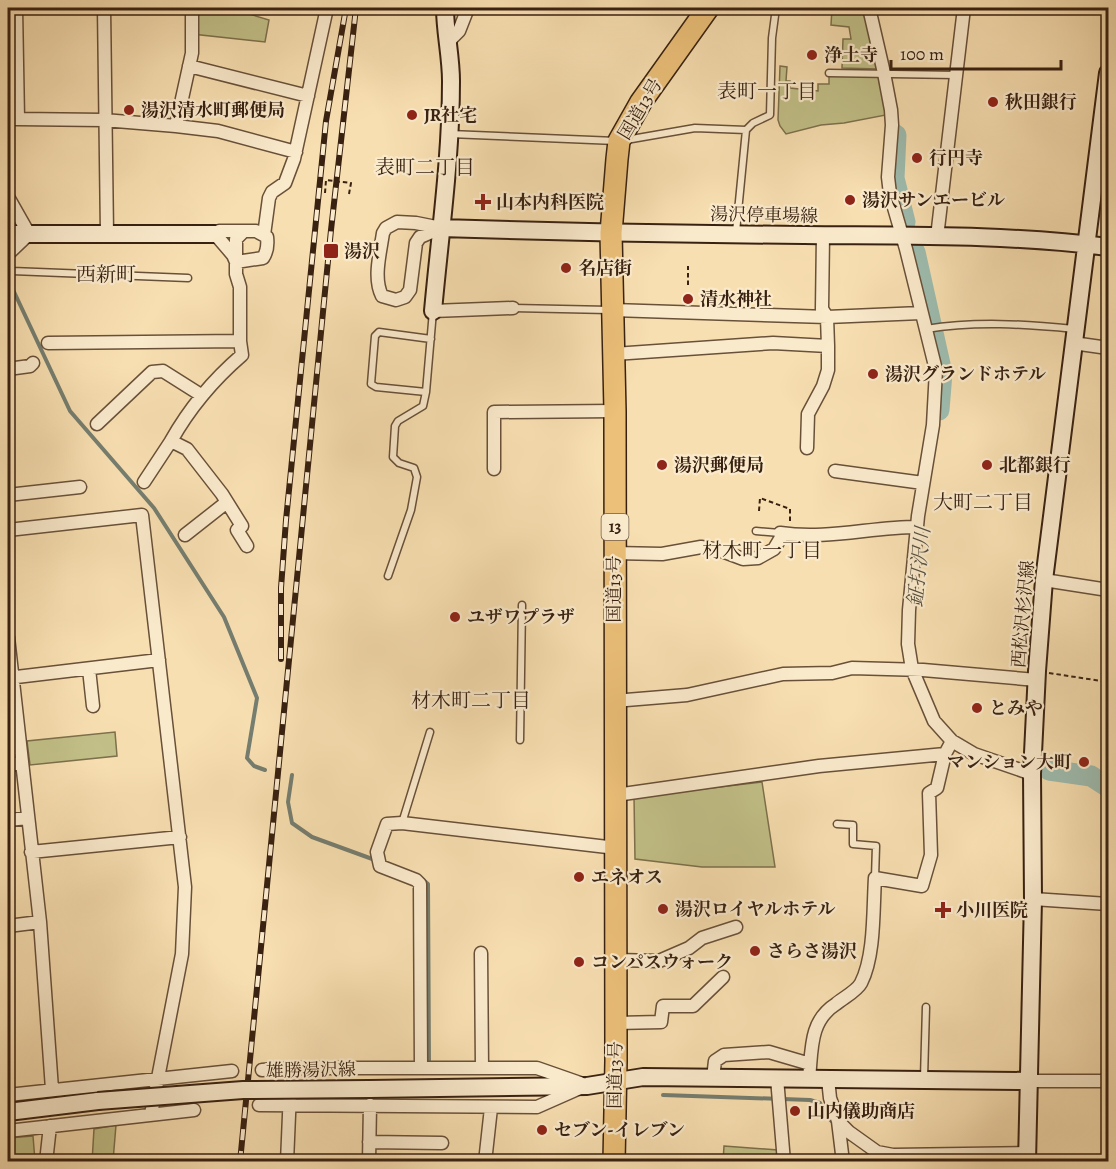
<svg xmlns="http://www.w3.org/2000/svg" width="1116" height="1169" viewBox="0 0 1116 1169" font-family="Alegreya,'Noto Serif JP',serif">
  <rect width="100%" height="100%" fill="#f8dfb1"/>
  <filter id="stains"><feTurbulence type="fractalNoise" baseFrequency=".00333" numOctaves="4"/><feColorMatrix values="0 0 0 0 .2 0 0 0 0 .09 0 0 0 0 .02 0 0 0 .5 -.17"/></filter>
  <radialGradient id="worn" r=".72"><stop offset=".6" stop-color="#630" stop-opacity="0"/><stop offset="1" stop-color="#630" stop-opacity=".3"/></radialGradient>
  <path fill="#c2c088" stroke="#7d704c" stroke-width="1.5" d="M192,8H246V13L269,20L265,42L192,34Z
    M832,8H857L863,10L879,69L842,68L843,39H851L849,27L831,25Z
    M780,66L787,67L786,81H790V88L818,91V84H829V76L880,75L886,115L844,123L821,125L786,134L780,126L778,120Z
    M115,732L117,756L30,765L27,741Z
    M762,782L775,867H702L635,859L634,797Z
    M116,1125L113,1161L92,1162L94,1129Z
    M33,1136L35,1161H8V1138Z
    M724,1146L778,1150L779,1162H723Z"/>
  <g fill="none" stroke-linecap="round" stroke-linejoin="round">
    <path stroke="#757e70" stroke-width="4" d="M8,279L70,411L154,508L224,617L257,698L247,758L254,766L265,770
      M292,775L288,802L292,823L312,837L375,860
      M421,878L428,884L429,1066
      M663,1095L810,1100L820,1103L825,1115L836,1125
      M916,1160L925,1162"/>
    <path stroke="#9dbcaf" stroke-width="21" d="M896,135L894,178L905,222
      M915,252L942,373L939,410
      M1049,770L1091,776L1108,787"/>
    <g stroke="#685039" stroke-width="9">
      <path id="lane" d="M829,73L956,75
        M746,130L753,123L770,115L772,38L776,8
        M450,134L616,141
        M626,140L695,128L746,130L736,232
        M8,266L12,271L188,278
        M513,308L609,310
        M926,329C975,321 1025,324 1074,329
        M426,392L376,387L371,384L375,336L379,332L431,339
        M756,531L780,533
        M388,576L411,510L417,477L414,468L399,463L393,457L395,426L398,421L423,406L426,392L433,311
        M520,740L522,605
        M402,823L430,732
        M837,824L853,825V844L876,846L875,878
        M924,1078L926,1007"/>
    </g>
    <g stroke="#685039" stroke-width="15">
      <path id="street" d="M104,8L107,234
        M869,8L884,73L891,110L892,125L888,177L890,194L906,249L936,370L933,425L918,516L909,610L908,644L912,669L934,721L952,741L974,754L1032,774
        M447,43L459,31L468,8
        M189,66L308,96
        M8,119H18L16,8
        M18,119L104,120L176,126L192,53V8
        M176,126L218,131L296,152
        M8,197L29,234L8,254
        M397,222L416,223L441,228L420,237L416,243L410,290L405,297L396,300L382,296C373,278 380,254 383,233L386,228Z
        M243,232L236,239V262L263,258C267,252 268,245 267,237L256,231H219L215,234L233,255L236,262V274L240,287V341L242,355C213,380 190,407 171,441L187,449L222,494L242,526L237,530L247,546
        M264,235L269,198L272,192L285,183L294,159L327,8
        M823,235L822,309L827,317
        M937,237L964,8
        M613,310L827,317
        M433,311L513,308
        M48,343L240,341
        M1073,343L1108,348
        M614,354L773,343L828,346L827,317L921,313
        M8,369L30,366L33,363
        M97,424L152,372L163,371L201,395
        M807,448L808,414L823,386L828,370V346
        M494,469V412L615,411
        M835,471L923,483
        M144,482L171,441
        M8,495L80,487
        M8,530L142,515L185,887L182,954L151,1114
        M780,533C827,540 871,527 917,527
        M185,535L227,502
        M614,553L662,554L701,547L719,550L743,559L758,558L774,549L783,534
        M1044,580L1108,590
        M8,637L40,922L52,1089
        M89,669L93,706
        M8,678L159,660
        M614,701L687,695L783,674L832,673L852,668L923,670L1037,680
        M8,765L22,763
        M616,795L819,766L945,754
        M8,820L28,818
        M31,852L180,837
        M1033,899L1108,904
        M8,926L40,922
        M481,953L482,1068
        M616,960L659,961L689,948L702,938L736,927
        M616,1023L661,1022L663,1006H693L723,977
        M421,1068L420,884L416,880L380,866L377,852L387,824L402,823L616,848
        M262,1070L291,1068H537L580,1083
        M713,1078L715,1061L724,1055L769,1052L810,1064
        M777,1078L784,1162
        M809,1079C812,1050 809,1021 836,1004C843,998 857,991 861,983C875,956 873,909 875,878L922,886L931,855L929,793L937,788L945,754L952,741
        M828,1079L830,1098L838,1121L843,1162
        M1028,1081H1108
        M8,1095L232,1071
        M259,1105L537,1107L580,1088
        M838,1121L849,1132L877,1152L893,1155L1027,1153
        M8,1131L194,1110
        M369,1142L442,1143
        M46,1162L50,1126
        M287,1162L291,1068
        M369,1162L370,1105
        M485,1162L491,1108"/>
    </g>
    <g stroke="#382111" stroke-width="20">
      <path id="secondary" d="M441,228C562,232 683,234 804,235C905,236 1009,234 1108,247
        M8,234H215
        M433,311C440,234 451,158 451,81C451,56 445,32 445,8
        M369,1089L587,1086L643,1077L1028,1081
        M8,1112L98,1101
        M1027,1162L1033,899L1032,774L1037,671L1044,580L1108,73"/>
    </g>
    <g stroke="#382111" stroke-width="24">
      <path id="highway" d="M614,1162L616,1061L615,411L611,233L617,159L619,141L641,102L708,8"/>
    </g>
    <path stroke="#382111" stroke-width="2" stroke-dasharray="4.5 3" stroke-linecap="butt" d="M688,285V266
      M759,511L760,498L790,509V523
      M1049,673L1108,682"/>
    <use href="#lane" stroke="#faeacc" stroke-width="6"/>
    <use href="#street" stroke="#faeacc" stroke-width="12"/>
    <use href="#secondary" stroke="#faeacc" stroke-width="16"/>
    <use href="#highway" stroke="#ecc078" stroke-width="21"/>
    <g stroke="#382111" stroke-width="6">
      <path id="rail" d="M281,659V588L286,520L326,121L346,8
        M240,1162L331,230L356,8"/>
    </g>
    <use href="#rail" stroke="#faeacc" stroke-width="4" stroke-dasharray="11" stroke-linecap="butt"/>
    <g stroke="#382111" stroke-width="20" stroke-linecap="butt">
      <path id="secondary-bridge" d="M98,1101L243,1090L369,1089"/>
    </g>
    <path stroke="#382111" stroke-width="2" stroke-dasharray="4.5 3" stroke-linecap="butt" d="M325,193L326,180L351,183L349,194"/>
    <use href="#secondary-bridge" stroke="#faeacc" stroke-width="16"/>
  </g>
  <g fill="#8f2418" stroke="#faeacc" stroke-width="2">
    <circle cx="812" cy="55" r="6"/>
    <circle cx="993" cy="102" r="6"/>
    <circle cx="129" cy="110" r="6"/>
    <circle cx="412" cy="115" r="6"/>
    <circle cx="917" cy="158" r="6"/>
    <circle cx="850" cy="200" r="6"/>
    <path d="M480 193h6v6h6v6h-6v6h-6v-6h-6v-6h6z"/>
    <rect x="323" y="243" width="16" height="16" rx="3"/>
    <circle cx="566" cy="268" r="6"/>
    <circle cx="688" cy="299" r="6"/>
    <circle cx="873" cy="374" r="6"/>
    <circle cx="662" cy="465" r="6"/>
    <circle cx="987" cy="465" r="6"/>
    <circle cx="455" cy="617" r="6"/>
    <circle cx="977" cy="708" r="6"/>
    <circle cx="1084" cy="762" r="6"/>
    <circle cx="579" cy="877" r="6"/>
    <circle cx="663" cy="909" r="6"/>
    <path d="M940 901h6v6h6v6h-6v6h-6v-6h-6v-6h6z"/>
    <circle cx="755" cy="951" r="6"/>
    <circle cx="579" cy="962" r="6"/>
    <circle cx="795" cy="1111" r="6"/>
    <circle cx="542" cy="1130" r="6"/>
  </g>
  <g text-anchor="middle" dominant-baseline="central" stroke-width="4.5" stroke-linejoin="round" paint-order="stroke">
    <rect fill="#faeacc" stroke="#725d49" stroke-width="1.5" x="601.5" y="514" width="27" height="26" rx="4.5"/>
    <g font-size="16" font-weight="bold" fill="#382111">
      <text x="615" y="527">13</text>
    </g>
    <g font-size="18" font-weight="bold" fill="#382111" stroke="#faeacc" text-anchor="start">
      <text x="824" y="55">浄土寺</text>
      <text x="1005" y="102">秋田銀行</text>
      <text x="141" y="110">湯沢清水町郵便局</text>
      <text x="424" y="115">JR社宅</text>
      <text x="929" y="158">行円寺</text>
      <text x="862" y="200">湯沢サンエービル</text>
      <text x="496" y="202">山本内科医院</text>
      <text x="344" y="251">湯沢</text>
      <text x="578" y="268">名店街</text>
      <text x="700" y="299">清水神社</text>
      <text x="885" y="374">湯沢グランドホテル</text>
      <text x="674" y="465">湯沢郵便局</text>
      <text x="999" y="465">北都銀行</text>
      <text x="467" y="617">ユザワプラザ</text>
      <text x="989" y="708">とみや</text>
      <text x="1072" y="762" text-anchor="end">マンション大町</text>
      <text x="591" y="877">エネオス</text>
      <text x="675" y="909">湯沢ロイヤルホテル</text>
      <text x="956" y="910">小川医院</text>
      <text x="767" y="951">さらさ湯沢</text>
      <text x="591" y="962">コンパスウォーク</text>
      <text x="807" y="1111">山内儀助商店</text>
      <text x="554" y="1130">セブン-イレブン</text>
    </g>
    <g font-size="18" fill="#382111" stroke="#faeacc">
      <text transform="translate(640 109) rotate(-59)">国道13号</text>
      <text transform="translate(764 215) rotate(1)">湯沢停車場線</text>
      <text transform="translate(614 589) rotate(-90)">国道13号</text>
      <text transform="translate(1023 614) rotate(-85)">西松沢杉沢線</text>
      <text transform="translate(311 1070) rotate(-1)">雄勝湯沢線</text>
      <text transform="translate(615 1075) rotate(-89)">国道13号</text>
    </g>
    <g font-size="20" fill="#382111" stroke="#faeacc">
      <text x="767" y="91">表町一丁目</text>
      <text x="425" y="167">表町二丁目</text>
      <text x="106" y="274">西新町</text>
      <text x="983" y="502">大町二丁目</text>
      <text x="762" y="550">材木町一丁目</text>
      <text x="471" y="700">材木町二丁目</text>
    </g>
    <g font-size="20" font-style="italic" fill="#565040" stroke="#faeacc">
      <text transform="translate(919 567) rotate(-84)">鉦打沢川</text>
    </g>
  </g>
  <rect width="1116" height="1169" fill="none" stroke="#f8dfb1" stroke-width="30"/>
  <rect x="9" y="9" width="1098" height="1151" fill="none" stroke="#382111" stroke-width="3"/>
  <rect x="15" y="15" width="1086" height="1139" fill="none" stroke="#382111" stroke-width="1.5"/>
  <path d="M891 60v9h170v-9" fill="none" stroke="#382111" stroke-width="3"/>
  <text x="900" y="60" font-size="18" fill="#382111" stroke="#faeacc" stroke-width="4.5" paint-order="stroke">100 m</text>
  <rect width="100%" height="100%" filter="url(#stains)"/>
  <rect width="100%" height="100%" fill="url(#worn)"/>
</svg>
